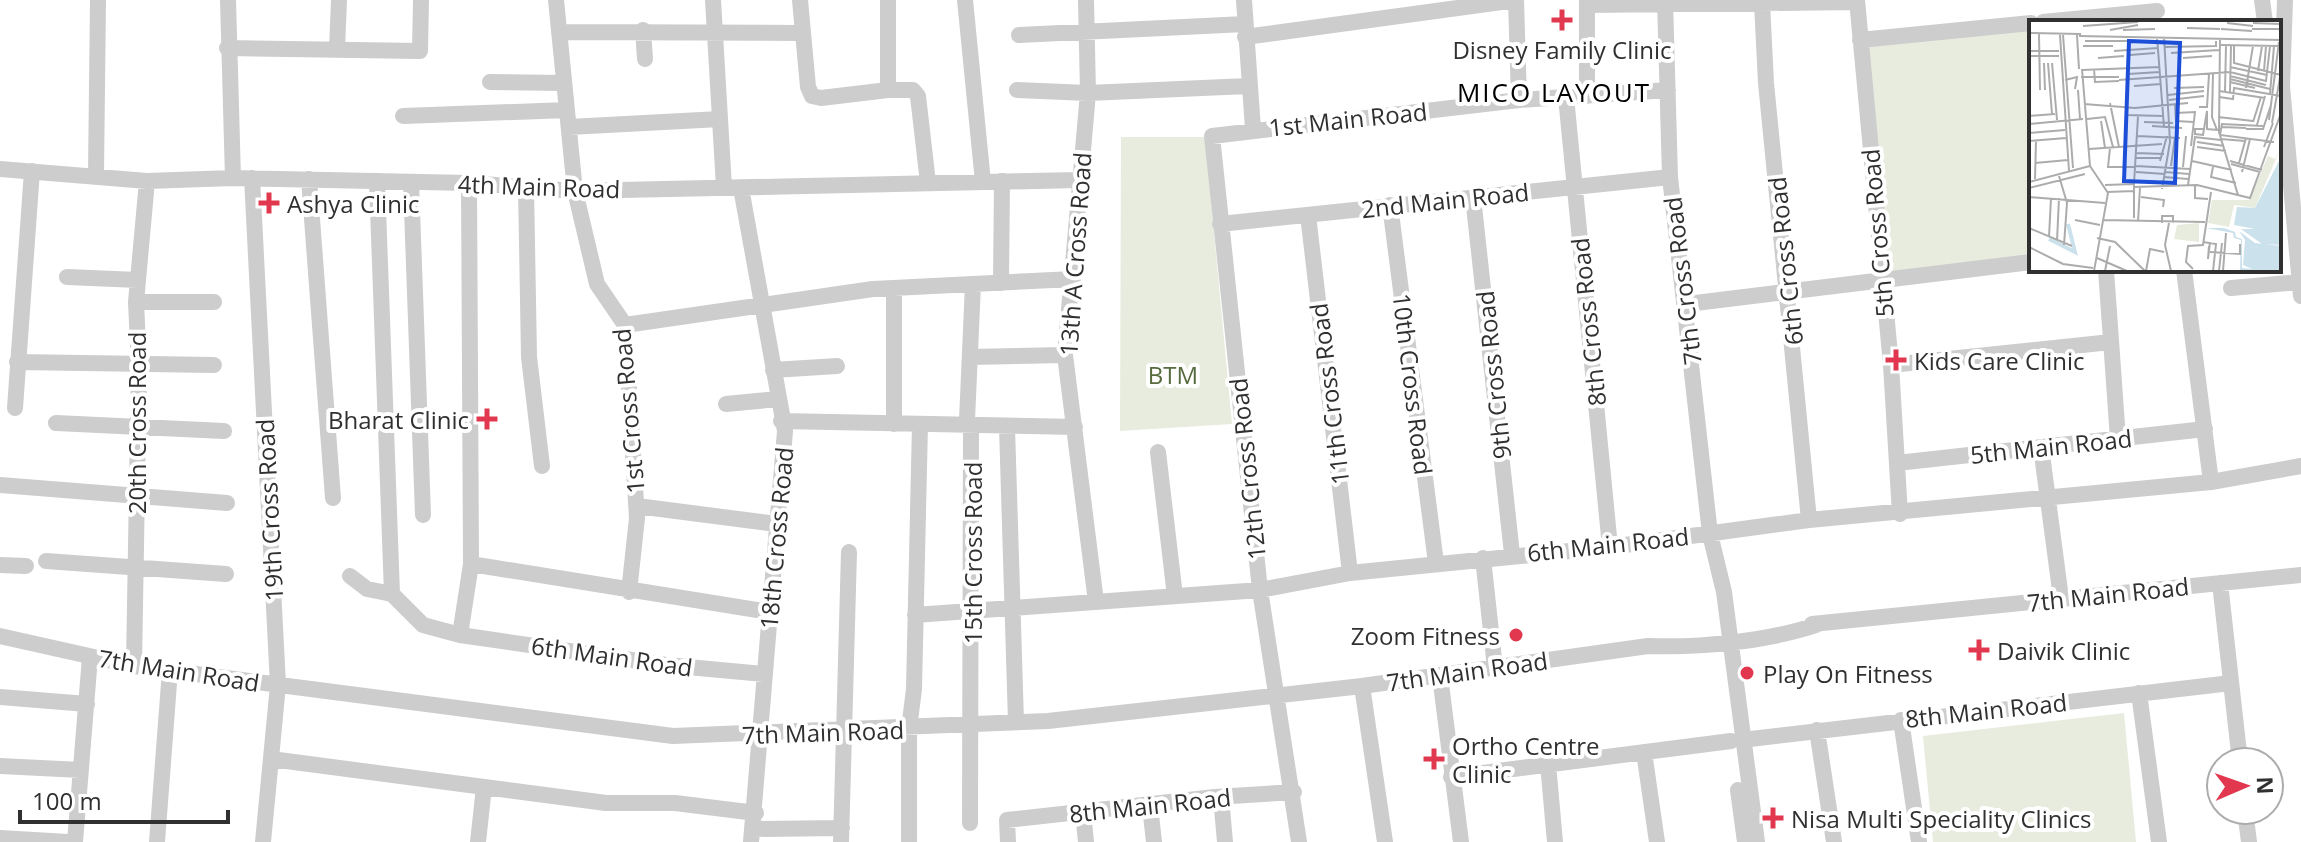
<svg xmlns="http://www.w3.org/2000/svg" width="2301" height="842" viewBox="0 0 2301 842" font-family="'Open Sans',sans-serif">
  <rect width="100%" height="100%" fill="#fff"/>
  <path fill="#e7ecde" d="M2031,23V262L1881,282L1860,40Z
    M1121,137H1205L1232,424L1120,431Z
    M2124,713L2136,842H1933L1923,736Z"/>
  <g fill="none" stroke-linecap="round" stroke-linejoin="round">
    <path stroke="#cdcdcd" stroke-width="16" d="M228,0L233,178
      M556,0L575,191L597,284L625,325L637,518L629,592
      M713,0L724,187
      M800,0L808,87L812,96L821,98L888,90
      M888,0V90H913L918,96L928,183
      M965,0L983,182
      M1086,0L1088,93L1065,355L1096,602
      M1244,0L1253,129
      M1665,0L1670,177L1710,534L1724,592L1757,842
      M1857,0L1891,365L1900,514
      M2262,0L2265,22
      M2285,0L2282,86L2301,296
      M1762,3L1766,83L1809,520
      M1587,5L1857,2
      M2043,22L2157,11
      M643,30L645,59
      M559,32L803,33
      M1019,35L1245,24
      M1245,37L1516,0L1519,100
      M1860,40L2031,23
      M227,48L420,51L421,0
      M337,50L339,0
      M490,82L564,83
      M1017,90L1088,93L1248,86
      M1587,96V0
      M1566,97L1610,547
      M403,116L567,110
      M569,127L720,119
      M0,169L147,181L233,178L469,183L575,191L1079,180
      M96,174L98,0
      M252,178L278,685L263,842
      M309,179L333,498
      M377,181L392,594
      M411,182L423,515
      M526,187L529,357L542,466
      M741,188L785,431L751,842
      M1473,197L1512,554
      M1390,205L1436,563
      M1308,215L1350,573
      M1220,224L1670,177
      M2106,270L2118,439
      M2184,270L2211,482
      M67,277L138,280
      M1001,283L1002,181
      M2231,288L2300,282
      M136,302H214
      M1687,304L2031,262
      M625,325L873,289L1073,279
      M970,357L1065,355
      M17,362L214,365
      M1891,365L2111,342
      M773,370L837,366
      M726,404L778,399
      M15,408L32,171
      M781,421L1075,427
      M56,423L224,431
      M894,424V288
      M1007,427L1016,722
      M2041,447L2061,598
      M1158,452L1175,596
      M1897,463L2205,429
      M0,485L227,503
      M637,506L777,524
      M1483,558L1495,668
      M46,561L226,574
      M471,564L769,612
      M0,565L26,566
      M350,576L367,589L392,594L423,625L460,635L666,665L764,674
      M2220,583L2240,762
      M915,615L1260,590L1350,573L1610,547L1809,520L2211,482L2301,466
      M1812,624L2301,575
      M460,635L471,564L469,183
      M0,636L134,666L673,736L1048,721L1362,686L1648,646C1700,648 1770,641 1819,624
      M134,666L139,366L136,302L147,181
      M1440,676L1461,842
      M1362,686L1385,842
      M2139,693L2159,842
      M0,697L87,704
      M1901,720L1919,842
      M1817,730L1834,842
      M1742,740L2231,683
      M1644,752L1657,842
      M271,759L606,803H675L756,813
      M1548,764L1555,842
      M0,766L81,770
      M1451,777L1731,741
      M1738,790L1745,842
      M1221,797L1225,842
      M1150,806L1154,842
      M2245,810L2249,842
      M1083,812L1086,842
      M970,823L971,427L967,420L973,284
      M752,829L842,828
      M0,838L68,842
      M75,842L90,657
      M157,842L170,670
      M478,842L484,787
      M841,842L849,552
      M909,842V729L914,689L920,424
      M1008,842L1007,820L1215,797L1294,792
      M1299,842L1260,590L1212,136L1519,100L1668,90"/>
  </g>
  <g fill="#e1384f" stroke="#fff" stroke-width="3">
    <path d="M1558 8h8v8h8v8h-8v8h-8v-8h-8v-8h8z"/>
    <path d="M265 191h8v8h8v8h-8v8h-8v-8h-8v-8h8z"/>
    <path d="M1892 348h8v8h8v8h-8v8h-8v-8h-8v-8h8z"/>
    <path d="M483 407h8v8h8v8h-8v8h-8v-8h-8v-8h8z"/>
    <circle cx="1516" cy="635" r="8"/>
    <path d="M1975 638h8v8h8v8h-8v8h-8v-8h-8v-8h8z"/>
    <circle cx="1747" cy="673" r="8"/>
    <path d="M1430 747h8v8h8v8h-8v8h-8v-8h-8v-8h8z"/>
    <path d="M1769 806h8v8h8v8h-8v8h-8v-8h-8v-8h8z"/>
  </g>
  <g text-anchor="middle" dominant-baseline="central" stroke-width="8" stroke-linejoin="round" paint-order="stroke">
    <g font-size="24" fill="#303030" stroke="#fff" text-anchor="start">
      <text x="1562" y="49" text-anchor="middle">Disney Family Clinic</text>
      <text x="287" y="203">Ashya Clinic</text>
      <text x="1914" y="360">Kids Care Clinic</text>
      <text x="469" y="419" text-anchor="end">Bharat Clinic</text>
      <text x="1500" y="635" text-anchor="end">Zoom Fitness</text>
      <text x="1997" y="650">Daivik Clinic</text>
      <text x="1763" y="673">Play On Fitness</text>
      <text x="1452" y="745">Ortho Centre<tspan x="1452" dy="28">Clinic</tspan></text>
      <text x="1791" y="818">Nisa Multi Speciality Clinics</text>
    </g>
    <g font-size="24" fill="#303030" stroke="#fff">
      <text transform="translate(1348 119) rotate(-6)">1st Main Road</text>
      <text transform="translate(539 186) rotate(2)">4th Main Road</text>
      <text transform="translate(1445 200) rotate(-6)">2nd Main Road</text>
      <text transform="translate(1877 233) rotate(-95)">5th Cross Road</text>
      <text transform="translate(1075 254) rotate(-86)">13th A Cross Road</text>
      <text transform="translate(1785 261) rotate(-96)">6th Cross Road</text>
      <text transform="translate(1682 281) rotate(-97)">7th Cross Road</text>
      <text transform="translate(1588 322) rotate(-96)">8th Cross Road</text>
      <text transform="translate(1493 375) rotate(-96)">9th Cross Road</text>
      <text transform="translate(1413 384) rotate(83)">10th Cross Road</text>
      <text transform="translate(1329 394) rotate(-97)">11th Cross Road</text>
      <text transform="translate(628 411) rotate(-95)">1st Cross Road</text>
      <text transform="translate(136 423) rotate(-90)">20th Cross Road</text>
      <text transform="translate(2051 446) rotate(-6)">5th Main Road</text>
      <text transform="translate(1247 469) rotate(-96)">12th Cross Road</text>
      <text transform="translate(269 510) rotate(-93)">19th Cross Road</text>
      <text transform="translate(776 538) rotate(-85)">18th Cross Road</text>
      <text transform="translate(1608 544) rotate(-6)">6th Main Road</text>
      <text transform="translate(972 553) rotate(-90)">15th Cross Road</text>
      <text transform="translate(2108 594) rotate(-6)">7th Main Road</text>
      <text transform="translate(612 656) rotate(8)">6th Main Road</text>
      <text transform="translate(179 670) rotate(9)">7th Main Road</text>
      <text transform="translate(1467 671) rotate(-8)">7th Main Road</text>
      <text transform="translate(1986 710) rotate(-6)">8th Main Road</text>
      <text transform="translate(823 732) rotate(-2)">7th Main Road</text>
      <text transform="translate(1150 805) rotate(-6)">8th Main Road</text>
    </g>
    <g font-size="24" fill="#566b3e" stroke="#fff">
      <text x="1173" y="374">BTM</text>
    </g>
    <g font-size="26" letter-spacing="2" fill="#000" stroke="#fff">
      <text x="1554" y="92">MICO LAYOUT</text>
    </g>
  </g>
  <g transform="translate(2029 20)">
    <rect width="252" height="252" fill="#fff"/>
    <path d="M252,127L226,188L205,185L200,207L179,203L183,180H220L239,136L246,139ZM170,203V222L145,219L148,205Z" fill="#e7ecde"/>
    <path d="M252,137V225L233,224L212,209H226L205,205L208,187L226,188ZM177,208H195L206,212L207,217L213,219V248L223,249L214,245L216,220L210,211L226,223L252,226V248L249,251L211,250L212,220L205,218L204,213Z" fill="#cbe1ec"/>
    <path fill="none" stroke="#cbe1ec" stroke-width="4" d="M20,219L46,232L39,204"/>
    <path fill="none" stroke="#acacac" stroke-width="2" d="M198,3L224,6M224,3L252,4M54,6L109,2M158,8L191,9M192,9L223,11M223,9H252M81,10L109,5M94,10L126,9M0,13L52,14M10,14L11,70M31,15L40,151M34,15L44,148M48,15L50,49M50,16L252,20M128,17L135,107M191,19L190,112L209,175M56,21H126M192,25L249,26M54,26H84M205,26V43L252,55M135,27L187,26V21M0,31H30M85,31L129,28M142,33L190,30M101,35L126,33M0,36H30M69,38L95,36M154,38L183,36M15,43L16,70M19,43L23,94M23,43L28,100M201,47L238,55M65,49L66,62L90,61M53,50L131,47M229,51L233,26M235,51L237,26M99,54L131,52M184,54L183,97L188,110M201,56L237,65M52,57H90M201,59L241,69M36,60L48,57L46,69M90,60L201,52L237,61L241,26M201,62L226,68M105,66L132,64M145,68L175,67M217,68L224,26M49,70L51,99M190,71L236,78M196,71L197,26M201,72L202,26M241,74L245,26M139,75L175,71M190,77L204,79L205,68L252,76M140,80L175,76M81,83L90,127M55,84L106,88L159,83M146,84L147,101L165,102M97,85V95L134,96M170,87H178L180,54M147,93L166,92L162,126M0,96L26,94M189,97L224,101M58,99L76,97L84,127M240,100L250,22M72,101L76,128M115,102L144,103M224,102L232,77M243,103L252,52M0,104L54,99M192,104L234,106M193,104L191,115L245,122M228,105L236,76M123,106L153,108M193,107L217,108M175,109H166V114L174,115L178,91V109L189,110M217,109H234L242,85M0,113L36,110M108,116L151,118M165,117L192,120M192,119L216,121M0,121L37,118M168,122L195,126M168,127L197,131M235,127L244,103M81,128L79,147H106M60,129L133,124M107,133L135,134M107,138H132M131,141L138,116M163,141L203,150M201,141L233,150M6,143L39,140M210,143L217,118M202,144L231,152M61,146L79,173L65,251M107,146L161,149M142,146L146,117M154,147L157,116M184,147L182,157L207,163M107,152L136,154M136,152L160,154M213,152L221,119M30,156L38,183L35,225M0,157L1,121M135,157L159,159M6,159L7,121M0,162L61,146L53,49M105,164L109,96M76,165L105,164V171L78,172M159,165L166,117M166,166V178L179,179M105,167L168,165L221,178L252,93M0,168L56,154M133,169L141,122L135,17M0,177L76,183M112,177L135,180L134,187M105,198V172M46,200L71,205M74,200L176,202M109,202L111,167M133,203V196H144V203M140,203L136,225L142,251M0,208L43,226M20,217L22,178M68,218L86,222L116,251M28,221L30,178M174,222L187,224L184,251M180,226L179,239L181,222M0,227L34,244L64,248M181,232L211,234V224M68,238L98,251M164,249L157,242L159,226L174,225L182,172M76,251L81,226M117,251L121,229L135,232M190,251L193,223M194,251L197,213"/>
    <path fill="#1d4ed8" fill-opacity="0.15" stroke="#1d4ed8" stroke-width="4" d="M100,21L151,23L146,163L95,161Z"/>
    <rect width="252" height="252" fill="none" stroke="#303030" stroke-width="4"/>
  </g>
  <g transform="translate(2245 786) rotate(88)"><circle r="38" fill="#ffffff" stroke="#acacac" stroke-width="2"/>
  <path d="M0-6L14 30L0 20L-14 30Z" fill="#e1384f"/>
  <text y="-12" font-size="22" font-weight="bold" text-anchor="middle" fill="#303030">N</text>
  </g>
  <path d="M20 810v12h208v-12" fill="none" stroke="#303030" stroke-width="4"/>
  <text x="32" y="810" font-size="24" fill="#303030" stroke="#ffffff" stroke-width="6" paint-order="stroke">100 m</text>
</svg>
